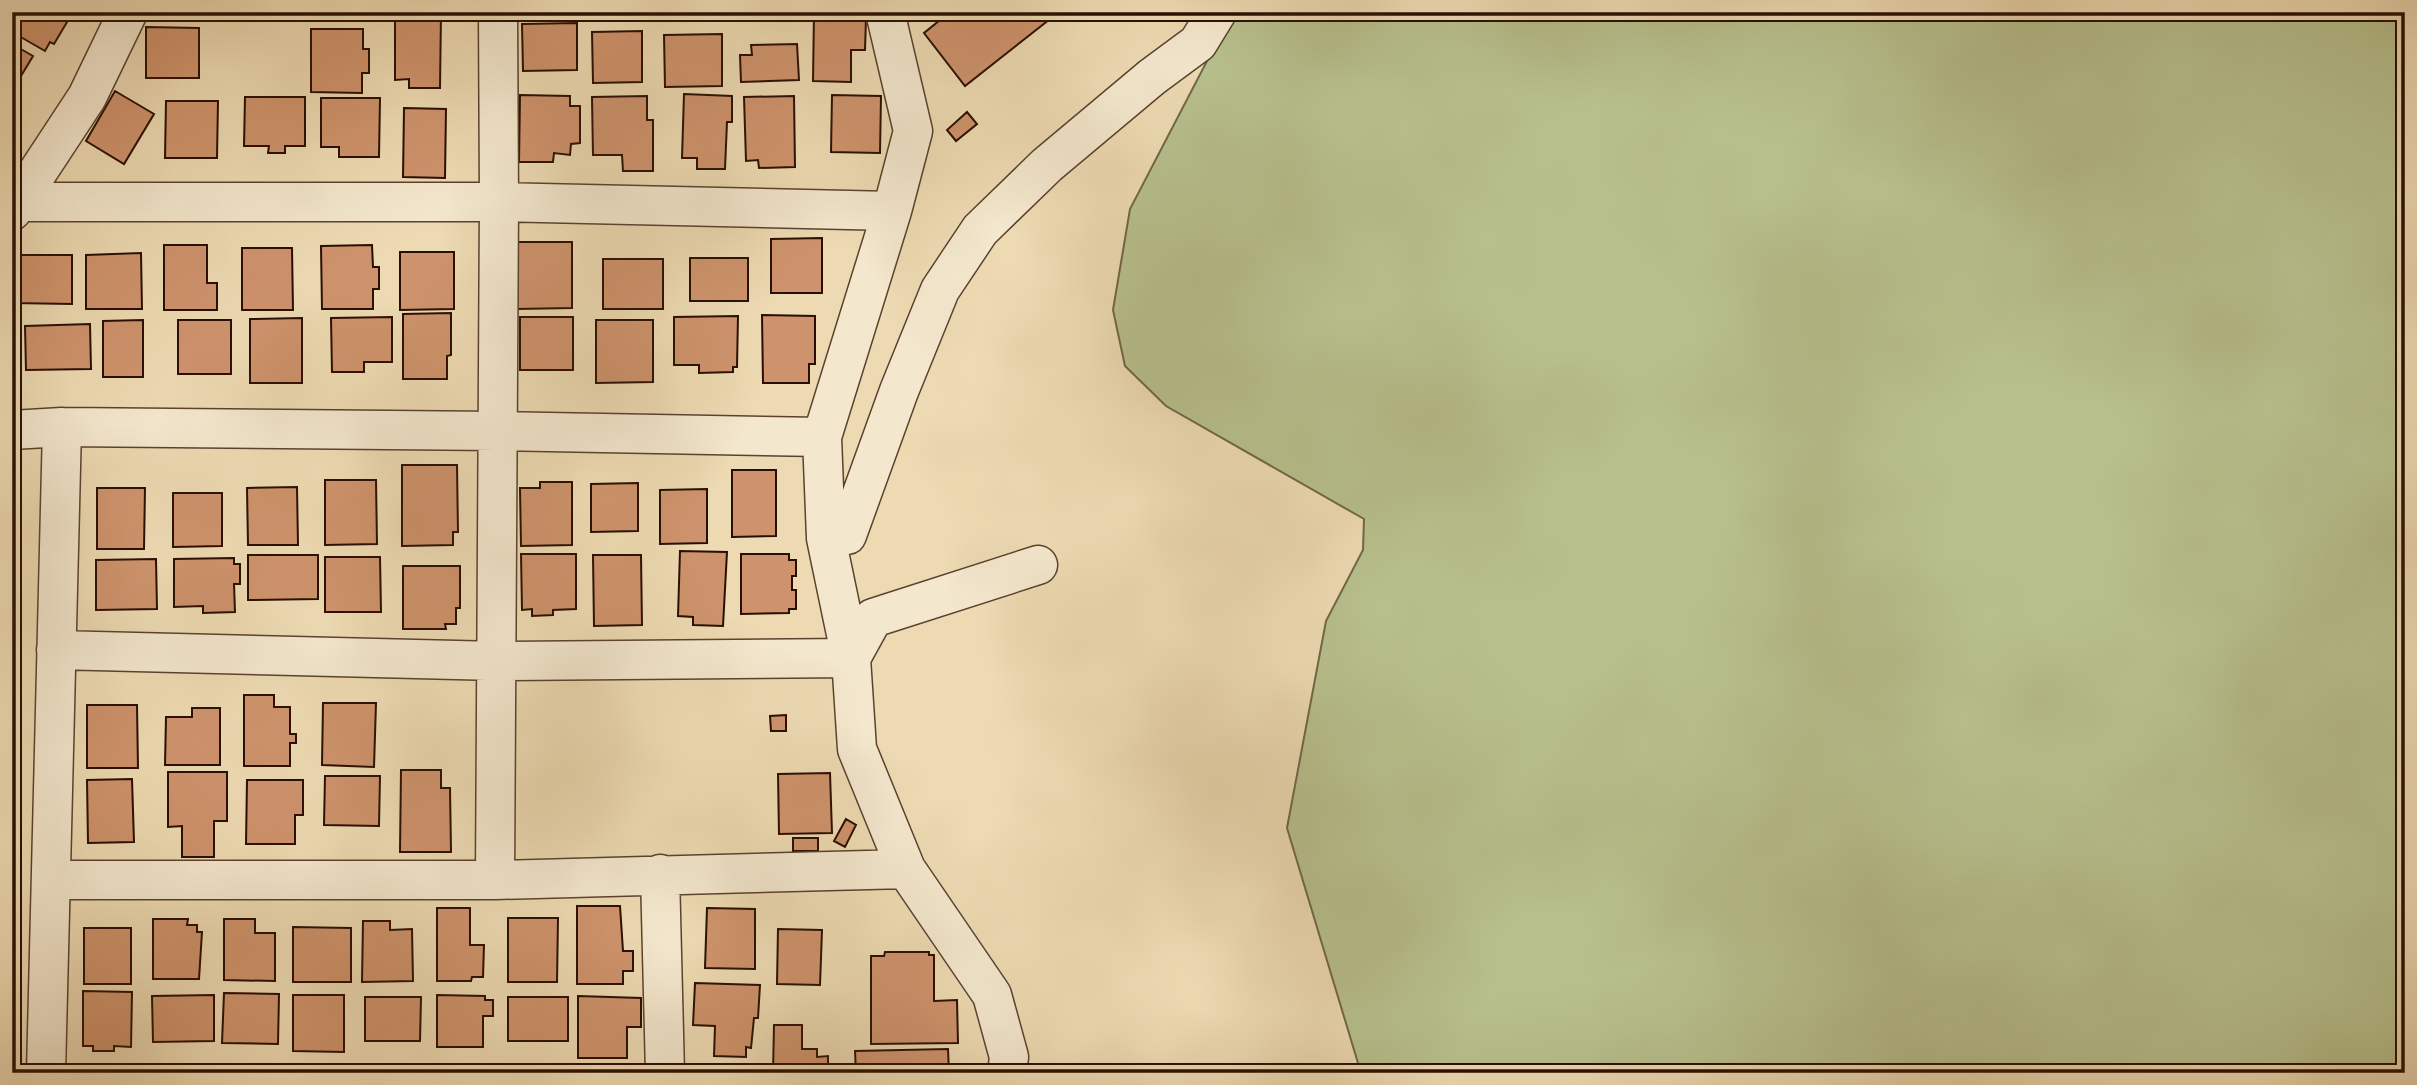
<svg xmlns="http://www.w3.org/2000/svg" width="2417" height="1085" viewBox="0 0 2417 1085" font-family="Alegreya,serif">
  <rect width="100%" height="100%" fill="#eddab2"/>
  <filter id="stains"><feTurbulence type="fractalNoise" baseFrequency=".00286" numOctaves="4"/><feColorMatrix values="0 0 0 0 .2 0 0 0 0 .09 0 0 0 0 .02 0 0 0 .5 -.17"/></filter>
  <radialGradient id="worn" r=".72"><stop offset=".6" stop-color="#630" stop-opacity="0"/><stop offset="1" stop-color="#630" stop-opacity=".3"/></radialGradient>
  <path fill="#b7c08d" stroke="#706748" stroke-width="2" d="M1239,12H2405V1073H1361L1287,828L1326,621L1363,550L1364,519L1166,406L1125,366L1113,310L1130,209L1207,61Z"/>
  <path fill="#ce936c" stroke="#2a0e02" stroke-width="2" d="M12,12H73L54,44L50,42L45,51L12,32Z
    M395,12H441L440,88H409V79L395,80Z
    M814,12H862L866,18L865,50H851V82L813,81Z
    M950,12H1059L965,86L924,33Z
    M577,23V70L523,71L522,24Z
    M146,27L199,28V78H146Z
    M311,29H363V49H369V73H362V93L311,92Z
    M642,31V82L593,83L592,32Z
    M722,34V86L665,87L664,35Z
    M12,44L33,56L12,91Z
    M797,44L799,80L741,82L740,55H752L751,45Z
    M115,91L154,114L124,164L86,141Z
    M684,94L732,96V122H727L725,169H697V158H682Z
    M520,95L570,96V106H580V143L571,144L570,155L554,153L553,162H519Z
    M832,95L881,96L880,153L831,152Z
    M647,96V120H653V171H623L622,155H593L592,97Z
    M794,96L795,167L759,168L758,160L746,161L744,97Z
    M245,97H305V146H285V153H268L269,146H244Z
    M321,98H380L379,157H339V147H321Z
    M166,101H218L217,158H165Z
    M404,108L446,109L445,178L403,177Z
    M967,112L977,124L956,141L947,130Z
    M822,238V293H771V239Z
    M517,242H572V308L517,309Z
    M164,245H207V283H217V310H164Z
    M372,245L373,267H379V289H373V309H322L321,246Z
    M242,248H292L293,310H242Z
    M400,252H454V309L400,310Z
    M141,253L142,309H86V255Z
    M12,255H72V304L12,303Z
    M690,258H748V301H690Z
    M603,259H663V309H603Z
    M451,313V355L447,356V379H403V314Z
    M762,315L815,316V364H809V383H763Z
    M738,316L737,367H733V372L699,373V365H674V317Z
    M392,317V362H364V372H332L331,318Z
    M520,317H573V370H520Z
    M302,318V383H250V319Z
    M143,320V377H103V321Z
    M178,320H231V374H178Z
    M596,320H653V382L596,383Z
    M90,324L91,369L26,370L25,326Z
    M12,330L20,333L12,350Z
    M402,465H457L458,532H453V545L402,546Z
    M732,470H776V536L732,537Z
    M325,480H376L377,544L325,545Z
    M540,482H572V545L521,546L520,488H540Z
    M638,483V531L591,532V484Z
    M297,487L298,545H248L247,488Z
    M97,488H145L144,549H97Z
    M707,489V543L660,544V490Z
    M173,493H222V546L173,547Z
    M680,551L727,552L723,626L693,625V617L678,616Z
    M521,554H576V609L553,610V615L532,616V609L522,610Z
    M741,554H789V560H796V576H792V590H796V609H789V613L741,614Z
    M248,555H318V599L248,600Z
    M593,555H641L642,625L594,626Z
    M325,557H380L381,612H325Z
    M234,558V564H240V584H234L235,612L203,613V606L174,607V559Z
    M156,559L157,609L96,610V560Z
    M403,566H460V608H456V624H445L446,629H403Z
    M244,695H274V707H290V734H296V743H290V766H244Z
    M323,703H376L374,767L322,765Z
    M87,705H137L138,768H87Z
    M192,708H220V765H165L166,717H192Z
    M786,715V731H771L770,716Z
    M401,770H441V788H450L451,852H400Z
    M168,772H227V821H214V857H182V826L168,827Z
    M830,773L832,833L779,834L778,774Z
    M325,776H380L379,826L324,825Z
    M132,779L134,842L88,843L87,780Z
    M247,780H303V815H295V844H246Z
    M846,819L856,825L845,847L834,841Z
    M793,838H818V851H793Z
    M577,906H620L623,951H633V971H623V984H577Z
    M437,908H470V945H484L483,977H472L471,981H437Z
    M707,908L755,909V969L705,968Z
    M508,918H558L557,982H508Z
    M153,919H188L187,925H197V932H202L199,979H153Z
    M224,919H255V933H275V981L224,980Z
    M363,921H390V930L412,929L413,981L362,982Z
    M293,927L351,928V982H293Z
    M84,928H131V984H84Z
    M778,929L822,930L820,985L777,984Z
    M885,952H929V955H934V1001L957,1000L958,1043L871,1044V956H884Z
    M695,983L760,985L758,1018H754L751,1048L746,1047V1057L714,1056L715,1026L693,1025Z
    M83,991L132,992L131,1047L114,1046V1051H93V1046H83Z
    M224,993L279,994L278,1044L222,1043Z
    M214,995V1041L153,1042L152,996Z
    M293,995H344V1052L293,1051Z
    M437,995L485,996V1000H493V1016H483V1047H437Z
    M578,996L641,998V1027H627V1058H578Z
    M365,997H421L420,1041H365Z
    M508,997H568V1041H508Z
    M774,1025H802V1049H817V1057L828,1056V1073H773Z
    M948,1049L949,1073H856L855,1051Z"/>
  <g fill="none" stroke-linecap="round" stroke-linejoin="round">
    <g stroke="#5b412e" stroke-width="41">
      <path id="minor" d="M885,12L913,131L892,211L822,437L826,538L851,658L857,749L906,869L992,995L1009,1057L1007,1073
        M17,202H499L892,211
        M12,211L87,97L128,12
        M12,430L62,427L497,431L822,437
        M826,538L847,535L899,391L940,290L980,230L1047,165L1152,77L1198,43L1217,12
        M56,650L497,661L851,658
        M851,658L873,618L1038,565
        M660,874L665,1073
        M51,880H495L906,869
        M495,880L499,202L498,12
        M46,1073L62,427"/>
    </g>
    <use href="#minor" stroke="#f3e7cd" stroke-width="38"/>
  </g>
  <rect width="2417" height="1085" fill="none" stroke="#eddab2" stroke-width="42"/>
  <rect x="14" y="14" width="2389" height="1057" fill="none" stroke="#2a0e02" stroke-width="3.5"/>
  <rect x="21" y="21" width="2375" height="1043" fill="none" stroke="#2a0e02" stroke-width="2"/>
  <rect width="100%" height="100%" filter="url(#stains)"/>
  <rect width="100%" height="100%" fill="url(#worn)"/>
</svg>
